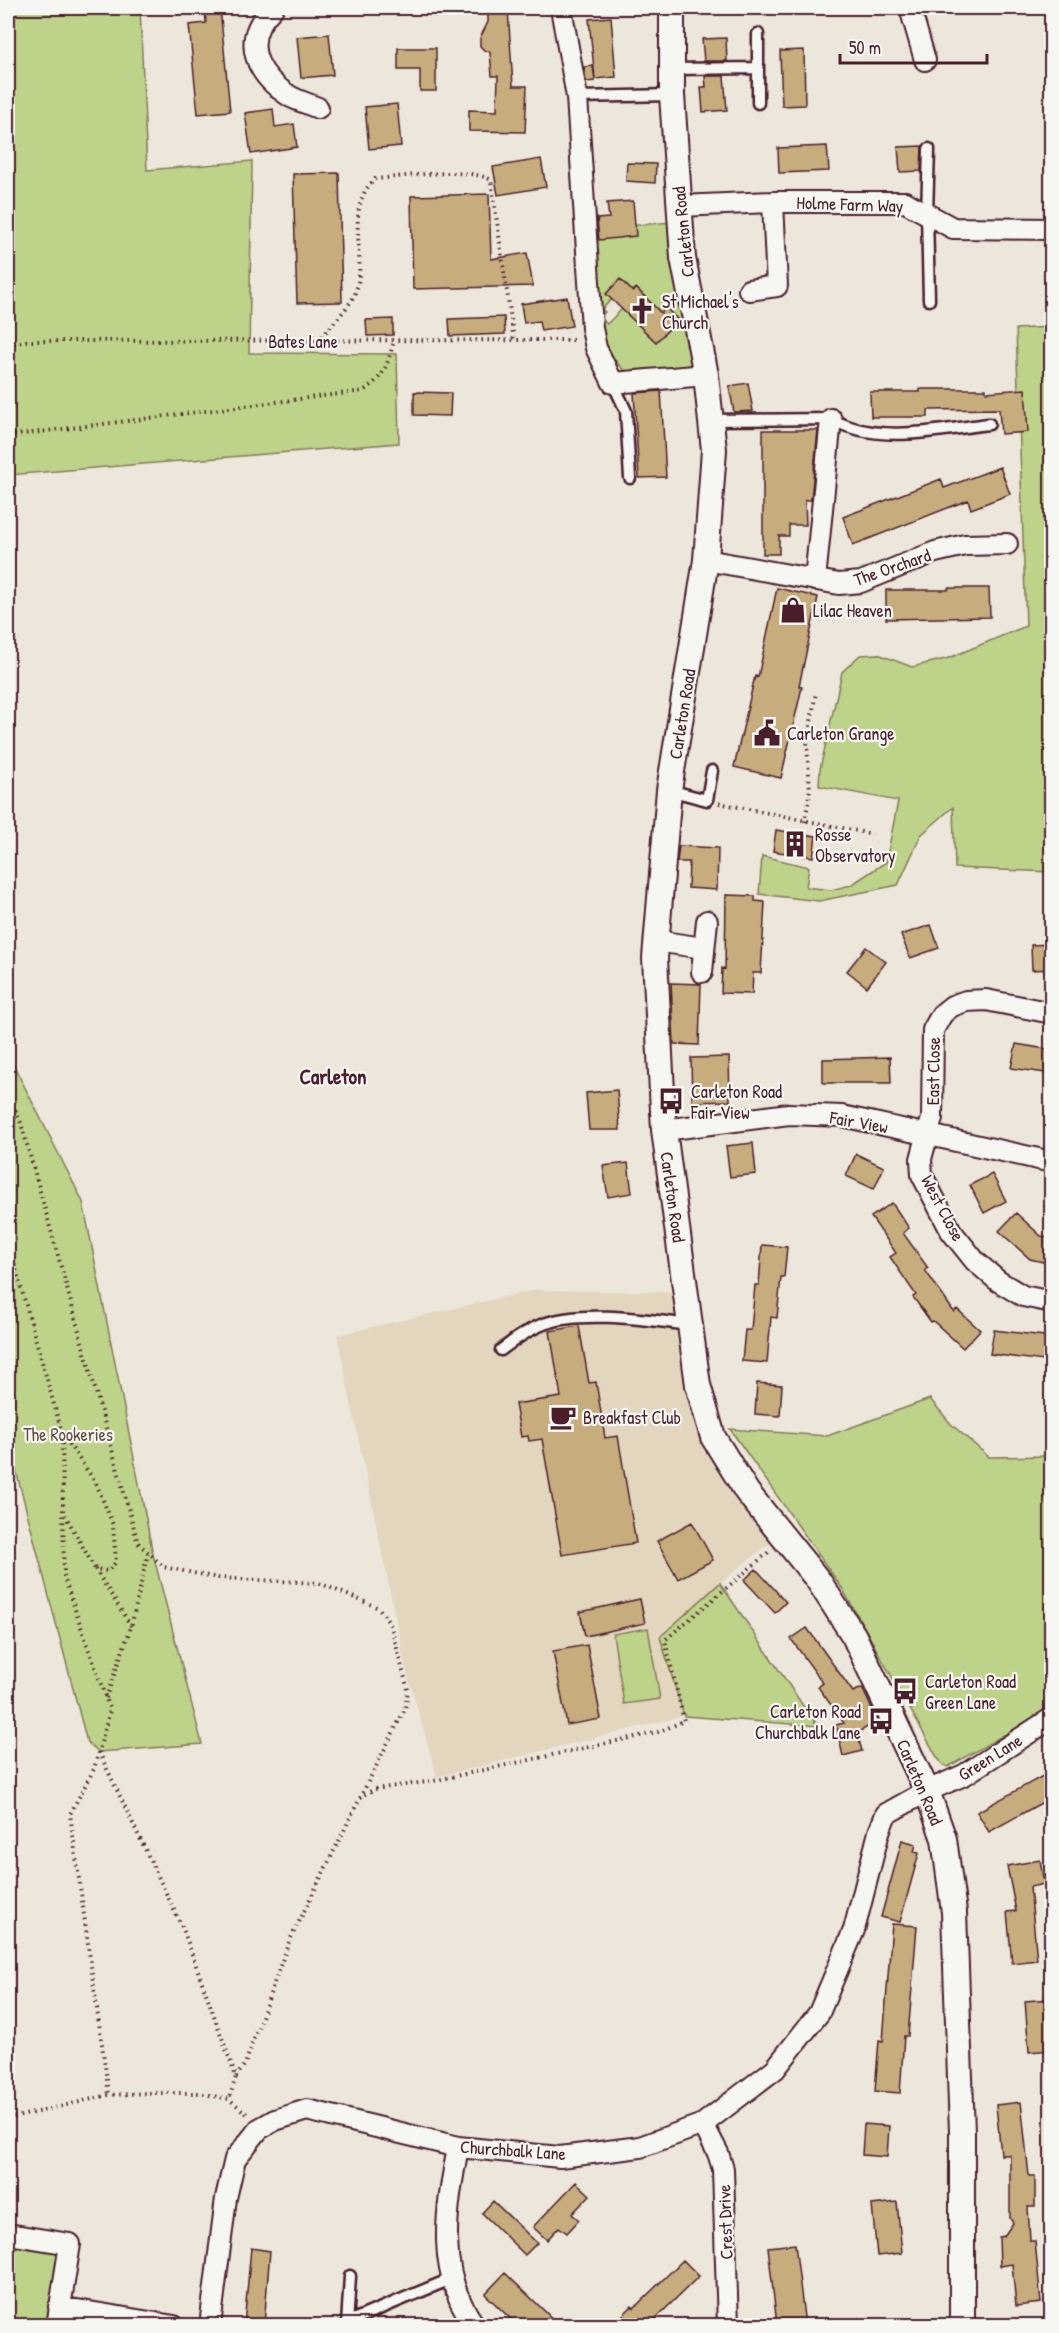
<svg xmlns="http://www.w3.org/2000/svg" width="1059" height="2333" viewBox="0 0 1059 2333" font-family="'Patrick Hand',sans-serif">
  <rect width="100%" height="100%" fill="#ede7db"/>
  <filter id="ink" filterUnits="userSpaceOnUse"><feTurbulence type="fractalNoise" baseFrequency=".0167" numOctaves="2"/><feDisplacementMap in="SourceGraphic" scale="12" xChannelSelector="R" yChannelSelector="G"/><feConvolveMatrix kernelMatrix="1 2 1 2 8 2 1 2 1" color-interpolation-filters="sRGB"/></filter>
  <g filter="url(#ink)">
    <path fill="#e2d6bf" d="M535,1290L685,1292L713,1437L781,1534L720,1583L660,1637L684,1716L437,1777L406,1669L337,1335Z"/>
    <path fill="#bdd389" stroke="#84795a" stroke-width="1.5" fill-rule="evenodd" d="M8,8H140L147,170L252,161L249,353L397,354L399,443L8,475Z
      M671,222L695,365L628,374C588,340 597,277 596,229ZM620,280L633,292L637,289L661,313L666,308L656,342L622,309L607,324L600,317L605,312L602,309L612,299L606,294Z
      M1051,327V872L955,868L953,807L921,835L898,885L819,901L759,894L762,856L809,867L806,887L831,890L851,885L886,862L898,801L819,786L820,769L842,672L860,655L878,654L912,667L949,658L1026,626L1016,329Z
      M8,1054L83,1202L153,1554L202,1744L99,1752L87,1742L8,1440Z
      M930,1399L951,1424L989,1457L1051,1456V1708L948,1767L943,1765L937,1757L842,1588L730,1429L827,1436Z
      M720,1583L806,1710L818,1726L684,1716L660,1637Z
      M648,1628L660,1699L624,1704L613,1634Z
      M8,2234L70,2244L57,2325H8Z"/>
    <path fill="#c7ad7e" stroke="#4a1f2b" stroke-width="1.5" d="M205,8H220L230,111L198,114L189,25L206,23Z
      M508,9L513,86H527L525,132L469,131V110L497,111L498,76H492L490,52L484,50L480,46V38L488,22V11Z
      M611,17L616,77L595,79L589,19Z
      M329,34L333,75L301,78L297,37Z
      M726,38L727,61H704L702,39Z
      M398,48H436V91H420V70H398Z
      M804,50L805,105L782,106L780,51Z
      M593,66L595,81L586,82L584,67Z
      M705,76H724L727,110L703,112L701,87H706Z
      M397,104L401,146L369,149L365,107Z
      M273,109L275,127L294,124L297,147L251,154L245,113Z
      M827,146L829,171L779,173L778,148Z
      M922,146L921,171L900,172L898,147Z
      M541,159L546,187L498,195L493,167Z
      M627,163L656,164L655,183L626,181Z
      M339,173L342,302L297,303L293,174Z
      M489,194L491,259L527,253L533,286L413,289L411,196Z
      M633,201L636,236L599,240L597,219L609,218L607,203Z
      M620,279L633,292L636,288L661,313L666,308L678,320L656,342L606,294Z
      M567,297L572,326L541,331L539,321L524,323L521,304Z
      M504,317L505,334L450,336L449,319Z
      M393,319V335L367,336L366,320Z
      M748,383L753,411L734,412L729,386Z
      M920,389H986V392L1025,389L1028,432L1001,434L999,409L928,410V417H871L870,392H920Z
      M661,391L666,477L639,478L634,393Z
      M414,392L451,393L450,416L414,415Z
      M763,430H818L811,500H805L806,525H789V536H779V554H763Z
      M1000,467L1010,494L971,509L968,500L853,545L843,517L941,479L944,488Z
      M777,588L818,597L799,686L802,687L781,778L734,767L755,676L758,677Z
      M948,588H989L990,617L886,619V590H948Z
      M776,830L816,836L813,857L773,851Z
      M679,846L718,848L717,890L688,888L689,862H677Z
      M726,895L755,896V901L765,902L761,973H753L752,994L721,993L722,968L725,969Z
      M931,925L939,948L910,958L901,935Z
      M1052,944V969L1032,970L1031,945Z
      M866,947L886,962L867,987L847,971Z
      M671,983L701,984L699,1045L674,1044Z
      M1016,1044L1052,1050V1074L1011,1068Z
      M729,1057L730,1101L692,1102L691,1058Z
      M890,1057L891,1083H823V1059Z
      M617,1090L620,1130H589L586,1093Z
      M753,1143L756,1174L730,1177L726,1146Z
      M856,1154L884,1167L874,1189L846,1176Z
      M628,1163L632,1193L608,1197L603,1166Z
      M992,1174L1006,1201L984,1213L970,1185Z
      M892,1203L909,1228L903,1233L928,1268L925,1270L954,1312L957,1309L980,1330L963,1348L933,1321L931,1322L913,1297L916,1295L890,1257L896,1253L871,1217Z
      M1016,1213L1041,1236L1052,1238V1264L1030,1259L999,1231Z
      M762,1245L787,1247L784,1277H781L777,1318L771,1317L767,1363L742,1361L745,1330H751L755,1285H759Z
      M579,1326L589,1383L596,1382L605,1438L618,1436L636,1543L562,1555L542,1439L529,1441L528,1436L521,1437L515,1404L561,1397L550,1331Z
      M994,1330L1052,1337V1362L990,1354Z
      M757,1383L782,1385L780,1416L755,1414Z
      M692,1522L713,1560L678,1579L657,1541Z
      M756,1569L786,1602L775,1613L744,1580Z
      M640,1599L645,1623L585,1636L580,1612Z
      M807,1628L853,1692L862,1688L878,1721L857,1733L862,1751L843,1756L836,1725L844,1723L818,1687L823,1683L791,1639Z
      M587,1645L601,1719L567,1725L553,1651Z
      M1052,1771V1797L989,1832L977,1812Z
      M902,1840L916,1844L914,1852L919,1853L900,1922L881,1917Z
      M1040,1860L1044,1884L1030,1887L1037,1960L1012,1963L1007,1912L1016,1911L1007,1866Z
      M892,1924L917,1926L908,2036H904L900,2093L875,2091L879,2040L883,2041Z
      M1049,1999L1052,2050L1029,2052L1025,2001Z
      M1021,2102L1029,2176H1035V2207H1028L1030,2241H1035L1041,2303L1016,2306L1012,2264L1000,2266L999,2237L1004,2236L1013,2223L1010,2218V2155H1001L996,2105Z
      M864,2124L889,2126L887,2157L862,2155Z
      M576,2182L590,2195L572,2214L579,2220L567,2233L559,2227L547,2240L533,2227Z
      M493,2201L537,2243L525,2255L482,2213Z
      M897,2202L902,2253L877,2256L872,2205Z
      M795,2244L805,2325H777L768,2247Z
      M251,2248L270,2251L264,2325H244Z
      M683,2260L699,2276L650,2324L652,2325H613L632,2306L634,2308Z
      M505,2273L559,2325H517L485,2294Z"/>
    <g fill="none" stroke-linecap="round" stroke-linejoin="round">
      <g stroke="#4a1f2b" stroke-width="15">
        <path id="service" d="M673,69L758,68
          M577,97L672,95
          M758,103V34
          M929,149L927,213L929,300
          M613,383L626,411L630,478
          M711,420L831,419C879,445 938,430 989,424
          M669,790L707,800L712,771
          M501,1350C514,1340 526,1331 541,1325C579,1309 649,1320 690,1325
          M348,2322L453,2278
          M347,2325L350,2276"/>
      </g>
      <g stroke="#4a1f2b" stroke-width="24">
        <path id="minor" d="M273,8C239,40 256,75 291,97C299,101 309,104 318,108
          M561,8L577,97L592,328L596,348L613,383L706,375
          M910,8L925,60
          M680,206L773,202H905L953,228L1052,229
          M749,290L777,286L773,202
          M706,560L839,584L861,582L935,552L965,545L1007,544
          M815,580L831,419
          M656,941L704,948
          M702,972L707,921
          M1052,1013L986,1000L966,1001L952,1006L942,1014L933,1030L932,1118L921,1159L922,1175L951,1231L975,1261L998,1281L1023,1296L1052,1302
          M664,1130L789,1114L842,1116L1052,1162
          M703,2124L718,2153L723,2169L728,2326
          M458,2147C447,2208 434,2271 475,2326
          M8,2234L70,2244L57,2326
          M59,2307L174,2326
          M210,2326L226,2198L235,2159L259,2129L275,2120L307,2110L458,2147L560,2157L640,2147L703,2124L775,2069L819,2013L854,1930L879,1832L886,1814L927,1791L964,1775L1052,1718"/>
      </g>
      <g stroke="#4a1f2b" stroke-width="28">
        <path id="tertiary" d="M672,8V95L683,258L706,375L714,450L706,560L669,790L655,958L664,1130L698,1385L713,1437L747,1492L818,1580L854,1636L927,1791L944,1839L954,1912L962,2132V2326"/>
      </g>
      <path stroke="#4a1f2b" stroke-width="4" stroke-dasharray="1.5 4.5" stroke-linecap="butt" d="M318,341C327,330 351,305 355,294C369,256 342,209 375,179C404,177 467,166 491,180L514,340
        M8,345L26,341L576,340
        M8,436L363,391C385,377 387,365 394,341
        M719,803L872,834
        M805,822L810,790L807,745L816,692
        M8,1094L21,1123L138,1543L164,1567L218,1578L319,1583L379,1608L391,1626L408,1690L405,1709L361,1796
        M8,1241L62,1433L64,1578L110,1710L94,1769L70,1814L109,2095
        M62,1434L96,1483L113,1525L116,1562L108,1571L95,1569L65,1515
        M95,1569L131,1626
        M106,1698L131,1627L148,1553
        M99,1752L183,1929L236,2077L229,2099
        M236,2077L245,2064L288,1944L361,1796L375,1789L433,1781L658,1732L684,1721L665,1640L770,1551
        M8,2119L109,2095L150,2093H199L229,2099L247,2114"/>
      <use href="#service" stroke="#f6f6f2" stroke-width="10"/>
      <use href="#minor" stroke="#f6f6f2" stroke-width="20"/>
      <use href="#tertiary" stroke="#f6f6f2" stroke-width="24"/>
    </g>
  </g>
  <defs>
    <g id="church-bare" transform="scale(2.07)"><path d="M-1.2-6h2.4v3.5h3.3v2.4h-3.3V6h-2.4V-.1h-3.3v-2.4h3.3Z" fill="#4a1f2b" stroke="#f6f6f2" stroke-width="2.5" paint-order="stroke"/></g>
    <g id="shop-bare" transform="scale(2.07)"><path d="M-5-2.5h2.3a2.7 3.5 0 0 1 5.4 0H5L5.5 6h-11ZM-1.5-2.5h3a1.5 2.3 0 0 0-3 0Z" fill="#4a1f2b" stroke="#f6f6f2" stroke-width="2.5" paint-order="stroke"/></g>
    <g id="civic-bare" transform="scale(2.07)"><path d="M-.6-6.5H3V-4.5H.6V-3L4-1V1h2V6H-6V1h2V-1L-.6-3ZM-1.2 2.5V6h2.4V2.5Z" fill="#4a1f2b" stroke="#f6f6f2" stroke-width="2.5" paint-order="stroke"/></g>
    <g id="building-bare" transform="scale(2.07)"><path d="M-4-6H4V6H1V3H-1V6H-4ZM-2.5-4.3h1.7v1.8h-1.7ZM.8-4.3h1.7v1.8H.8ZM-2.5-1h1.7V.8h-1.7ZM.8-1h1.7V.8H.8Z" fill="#4a1f2b" stroke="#f6f6f2" stroke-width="2.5" paint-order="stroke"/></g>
    <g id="bus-bare" transform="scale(2.07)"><path d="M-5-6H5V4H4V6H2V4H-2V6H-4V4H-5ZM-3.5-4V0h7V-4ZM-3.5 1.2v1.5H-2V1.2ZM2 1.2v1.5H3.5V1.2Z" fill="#4a1f2b" stroke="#f6f6f2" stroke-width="2.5" paint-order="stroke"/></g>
    <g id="cafe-bare" transform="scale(2.07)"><path d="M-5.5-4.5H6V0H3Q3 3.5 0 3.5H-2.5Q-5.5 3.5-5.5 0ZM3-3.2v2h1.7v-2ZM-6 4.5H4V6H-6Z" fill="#4a1f2b" stroke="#f6f6f2" stroke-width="2.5" paint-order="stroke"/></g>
  </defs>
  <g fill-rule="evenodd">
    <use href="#church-bare" x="642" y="311"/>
    <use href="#shop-bare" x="793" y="610"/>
    <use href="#civic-bare" x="767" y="733"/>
    <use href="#building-bare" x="795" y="844"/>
    <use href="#bus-bare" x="671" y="1101"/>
    <use href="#cafe-bare" x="563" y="1417"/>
    <use href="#bus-bare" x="905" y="1691"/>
    <use href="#bus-bare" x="881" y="1721"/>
  </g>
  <g text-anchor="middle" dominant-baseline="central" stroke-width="4.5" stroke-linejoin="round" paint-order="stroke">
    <g font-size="18" fill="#4a1f2b" stroke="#f6f6f2">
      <text transform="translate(850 204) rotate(2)">Holme Farm Way</text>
      <text transform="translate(683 232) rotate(-96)">Carleton Road</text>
      <text x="303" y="341">Bates Lane</text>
      <text transform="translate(892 567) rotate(-19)">The Orchard</text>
      <text transform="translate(682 714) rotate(-81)">Carleton Road</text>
      <text transform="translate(933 1071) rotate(-89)">East Close</text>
      <text transform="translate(859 1122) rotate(10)">Fair View</text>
      <text transform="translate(673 1197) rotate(82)">Carleton Road</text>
      <text transform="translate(943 1208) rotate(62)">West Close</text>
      <text transform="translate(990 1757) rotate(-32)">Green Lane</text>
      <text transform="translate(920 1782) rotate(67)">Carleton Road</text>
      <text transform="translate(513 2150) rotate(4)">Churchbalk Lane</text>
      <text transform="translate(725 2222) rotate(-92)">Crest Drive</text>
    </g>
    <g font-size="18" fill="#4a1f2b" stroke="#f6f6f2" text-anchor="start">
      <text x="662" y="301">St Michael's<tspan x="662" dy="21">Church</tspan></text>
      <text x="813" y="610">Lilac Heaven</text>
      <text x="787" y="733">Carleton Grange</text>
      <text x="815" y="834">Rosse<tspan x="815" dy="21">Observatory</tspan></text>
      <text x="691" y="1091">Carleton Road<tspan x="691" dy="21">Fair View</tspan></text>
      <text x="583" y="1417">Breakfast Club</text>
      <text x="925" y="1681">Carleton Road<tspan x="925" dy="21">Green Lane</tspan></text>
      <text x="861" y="1711" text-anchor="end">Carleton Road<tspan x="861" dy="21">Churchbalk Lane</tspan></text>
    </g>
    <g font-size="18" fill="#674c42" stroke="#f6f6f2">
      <text x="68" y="1434">The Rookeries</text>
    </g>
    <g font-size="21" font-weight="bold" fill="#4a1f2b" stroke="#f6f6f2">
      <text x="333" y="1076">Carleton</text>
    </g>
  </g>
  <rect width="1059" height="2333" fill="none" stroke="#f6f6f2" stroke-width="30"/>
  <rect x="15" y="15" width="1029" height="2303" fill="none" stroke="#4a1f2b" stroke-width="2" filter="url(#ink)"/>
  <path d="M840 54v9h147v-9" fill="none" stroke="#4a1f2b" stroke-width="3"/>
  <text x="849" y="54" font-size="18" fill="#4a1f2b" stroke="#f6f6f2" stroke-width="4.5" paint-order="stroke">50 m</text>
</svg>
